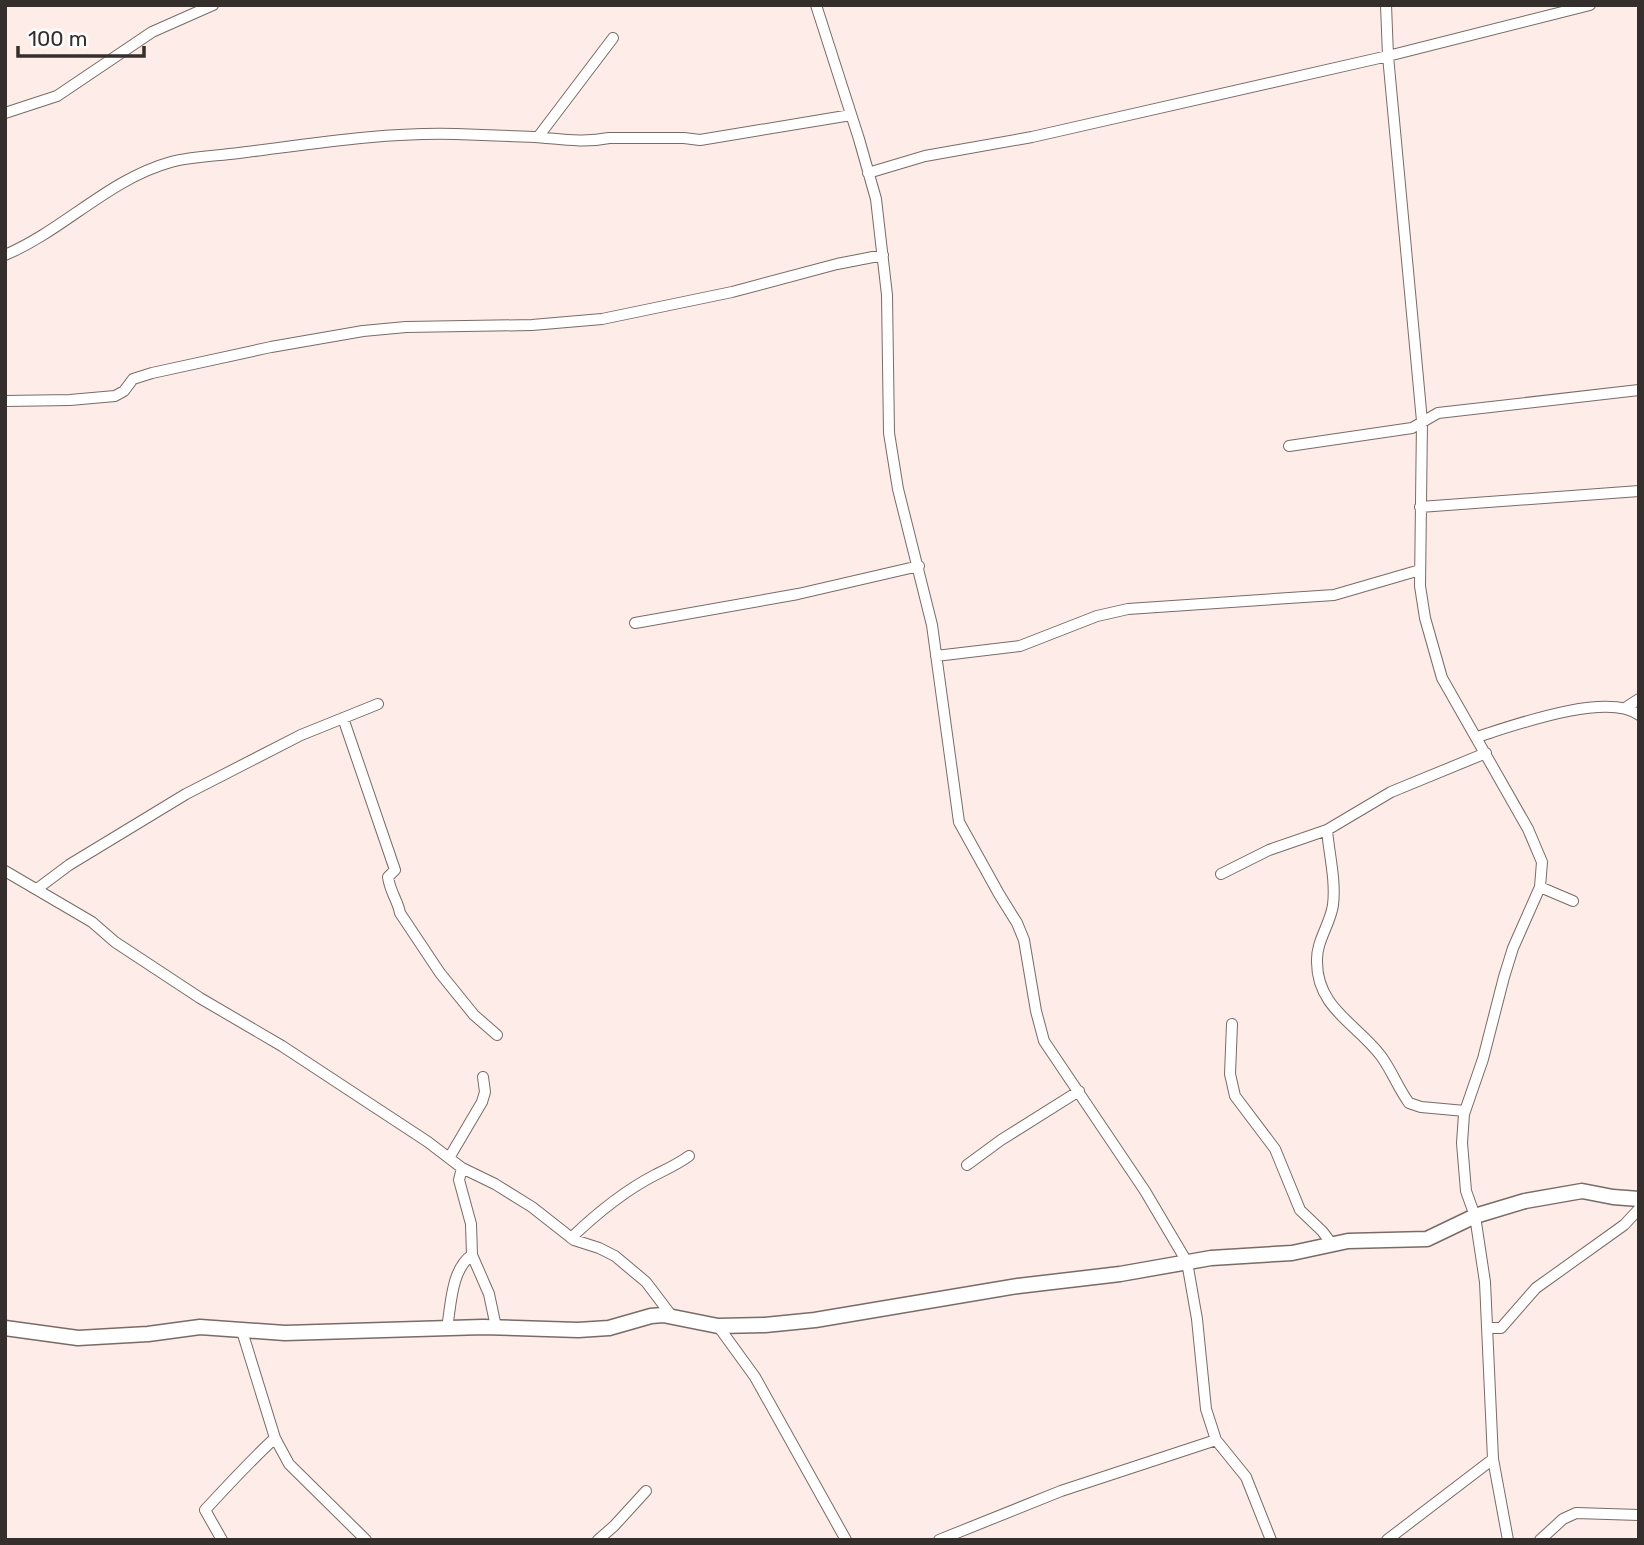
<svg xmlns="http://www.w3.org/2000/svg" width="1644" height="1545" viewBox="0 0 1644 1545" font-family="Rubik,sans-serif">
  <rect width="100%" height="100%" fill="#fdece7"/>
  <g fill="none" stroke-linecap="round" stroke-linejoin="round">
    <g stroke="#796b66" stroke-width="12">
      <path id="street" d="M816,5L859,139L876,199L887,295L889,433L898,489L932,625L959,822L999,894L1017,923L1024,940L1036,1011L1044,1041L1145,1191L1187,1262L1197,1319L1206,1409L1216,1440L1246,1477L1271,1540
        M1386,5L1388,56L1422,421L1420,586L1425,618L1442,678L1528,829L1542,862L1540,887L1513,948L1504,977L1483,1059L1464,1114L1462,1143L1466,1191L1475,1216L1485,1282L1493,1459L1508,1540
        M5,113L57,96L152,32L213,5
        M538,137L613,38
        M868,173L925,156L1032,137L1388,56L1590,5
        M5,255C64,230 109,179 171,162C193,156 217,156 239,153C311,144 383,132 456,134C482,135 509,136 535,137C561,139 583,143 609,138H684L700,140L851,115
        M5,401L70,400L115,396L124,391L133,379L152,373L271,347L363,331L406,327L532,325L602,319L732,292L837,264L883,255
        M1289,446L1412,428L1438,413L1639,390
        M1420,507L1639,491
        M635,623L798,594L919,566
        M936,656L1020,646L1097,616L1128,609L1334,595L1420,570
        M1625,708L1639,699
        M343,718L395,870L388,877C390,892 398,901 400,913L440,973L474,1015L497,1035
        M1477,737C1512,726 1607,691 1639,715
        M1327,830C1329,854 1336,880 1333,905C1330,925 1316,941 1317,962C1317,1008 1357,1024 1381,1056C1392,1071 1398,1088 1409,1103L1421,1107L1465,1111
        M5,871L92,922L115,942L200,998L282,1046L428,1142L462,1168L495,1184L532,1207L574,1240L599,1248L615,1256L646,1282L671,1315
        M1221,874L1269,850L1327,830L1391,792L1486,753
        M1540,887L1573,901
        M37,889L69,865L186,794L301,735L378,704
        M1232,1024L1230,1074L1235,1096L1275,1149L1300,1210L1322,1231L1332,1244
        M449,1158L482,1102L485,1092L483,1077
        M967,1165L1001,1140L1079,1091
        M462,1168L459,1180L471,1224L472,1255L489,1294L496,1327
        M571,1238C596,1214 624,1191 655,1175C667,1169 678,1164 689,1156
        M718,1326L755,1377L846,1540
        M241,1328L275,1438L289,1464L366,1540
        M447,1328C451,1306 451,1269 472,1255
        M1489,1328H1501L1536,1288L1624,1225L1639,1209
        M222,1540L205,1510C228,1485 250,1461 275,1438
        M598,1540L614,1526L646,1491
        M939,1540L1061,1491L1216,1440
        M1387,1540L1493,1459
        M1540,1540L1563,1519L1576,1513L1639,1515"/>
    </g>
    <g stroke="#796b66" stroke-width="17">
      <path id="secondary" d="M5,1328L78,1338L148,1334L200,1327L285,1333L483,1327L578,1330L609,1328L651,1316L663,1315L718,1326L765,1325L815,1320L1018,1286L1120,1274L1211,1258L1292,1253L1348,1241L1427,1239L1475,1216L1525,1201L1582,1191L1613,1197L1639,1199"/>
    </g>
    <use href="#street" stroke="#fff" stroke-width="10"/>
    <use href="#secondary" stroke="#fff" stroke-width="14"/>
  </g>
  <rect width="1644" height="1545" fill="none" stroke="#342e2c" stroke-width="14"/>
  <path d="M18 46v10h126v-10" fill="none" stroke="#342e2c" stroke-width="3.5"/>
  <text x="28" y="46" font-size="21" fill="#342e2c" stroke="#fefefe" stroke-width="5" paint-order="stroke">100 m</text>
</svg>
